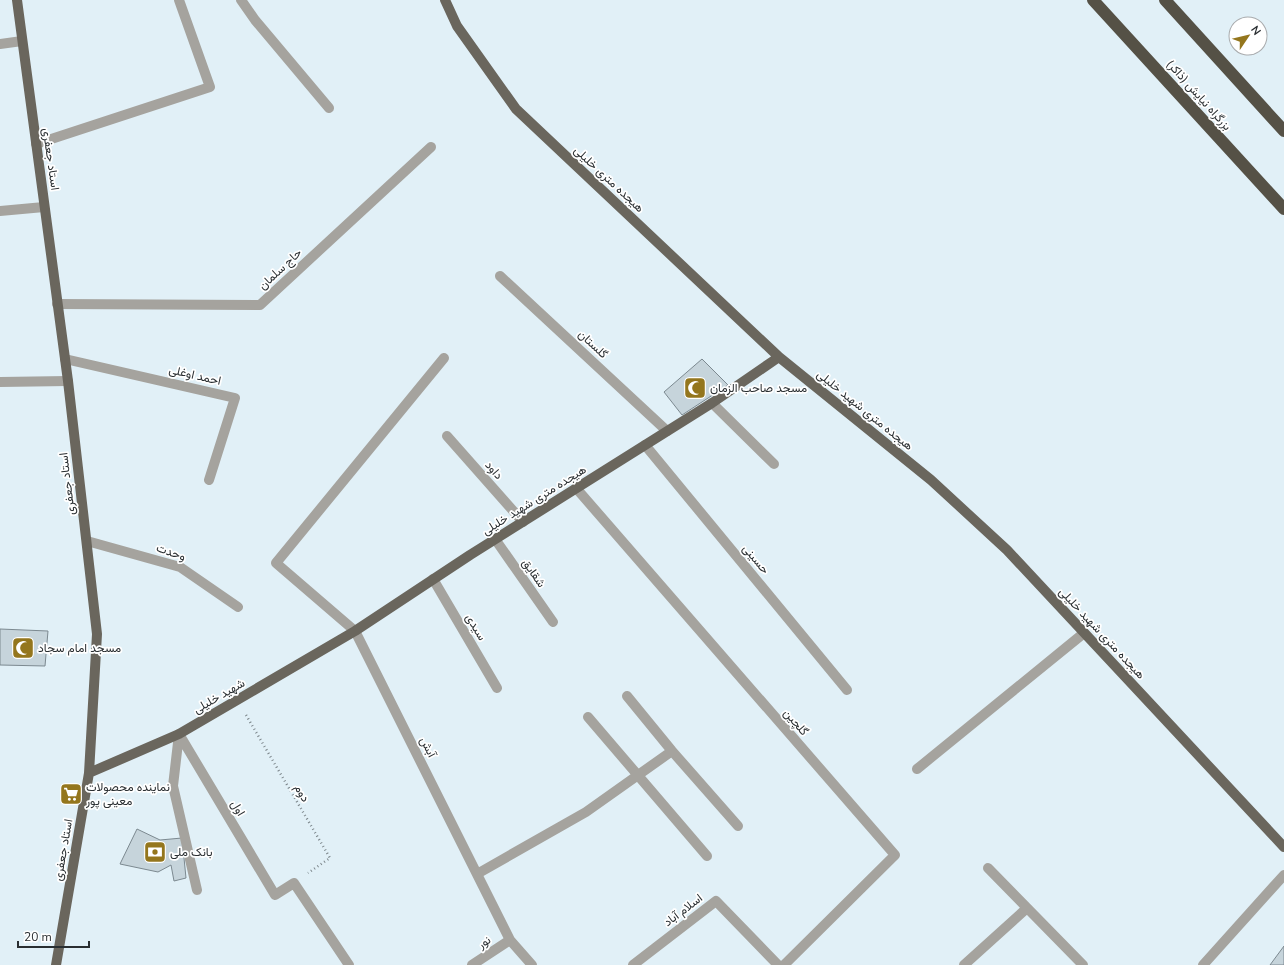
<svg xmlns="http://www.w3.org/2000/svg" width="1284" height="965" viewBox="0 0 1284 965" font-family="'Nunito Sans',Vazirmatn,sans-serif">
  <rect width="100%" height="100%" fill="#e1f0f7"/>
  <path fill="#c6d4db" stroke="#7c8990" d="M702,359L728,385L682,415L664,392Z
    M0,629L48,631L45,666L0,665Z
    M137,829L160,840L182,838L186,878L174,881L171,865L158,872L120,864Z
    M1284,946V965H1270Z"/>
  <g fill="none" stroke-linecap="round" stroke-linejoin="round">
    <path stroke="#7d878c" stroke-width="2.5" stroke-dasharray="1 3" stroke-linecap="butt" d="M246,715L330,858L308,873"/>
    <path stroke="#a5a39e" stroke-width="10" d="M241,0L255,20L329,108
      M0,44L22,41
      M36,144L210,87L179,0
      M0,211L44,207
      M500,276L667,431
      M57,304L260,305L431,147
      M444,358L276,563L355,631L510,940L532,965
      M65,359L235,398L209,480
      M0,382L68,381
      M712,403L774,464
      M447,436L523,522
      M645,445L847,690
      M576,488L895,855L784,965
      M495,539L553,622
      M87,541L180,567L238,607
      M433,579L497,688
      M627,696L672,751L738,826
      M588,717L707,856
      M179,734L275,895L294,883L349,965
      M179,734L173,786L197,890
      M917,769L1084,633
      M988,868L1083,965
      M477,874L586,812L672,751
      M472,965L510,940
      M633,965L716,901L778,965
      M964,965L1027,908
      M1203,965L1284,875"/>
    <path stroke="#6a665d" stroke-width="10" d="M17,0L68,381L97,634L89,773L56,965
      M445,0L457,26L516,109L779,357L931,480L1007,550L1284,847
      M89,773L179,734L355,631L470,555L712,403L779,357"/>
    <path stroke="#555146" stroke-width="12" d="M1093,0L1284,209
      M1165,0L1284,131"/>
  </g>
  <defs>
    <g id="mosque-square" transform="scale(1.15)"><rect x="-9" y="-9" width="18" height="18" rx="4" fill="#94761d" stroke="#fff"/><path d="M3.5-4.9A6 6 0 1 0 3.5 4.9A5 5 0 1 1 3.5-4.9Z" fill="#fff"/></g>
    <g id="supermarket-square" transform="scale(1.15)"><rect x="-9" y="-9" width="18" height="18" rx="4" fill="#94761d" stroke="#fff"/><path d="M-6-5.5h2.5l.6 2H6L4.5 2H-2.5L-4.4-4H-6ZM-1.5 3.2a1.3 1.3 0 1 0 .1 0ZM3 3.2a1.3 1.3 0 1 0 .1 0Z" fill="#fff"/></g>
    <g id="bank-square" transform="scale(1.15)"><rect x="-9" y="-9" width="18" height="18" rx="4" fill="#94761d" stroke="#fff"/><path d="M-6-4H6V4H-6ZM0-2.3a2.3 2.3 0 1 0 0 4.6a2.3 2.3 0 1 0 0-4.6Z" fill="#fff"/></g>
  </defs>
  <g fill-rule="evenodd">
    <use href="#mosque-square" x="695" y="388"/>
    <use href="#mosque-square" x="23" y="648"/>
    <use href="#supermarket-square" x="71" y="794"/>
    <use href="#bank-square" x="155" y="852"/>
  </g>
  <g text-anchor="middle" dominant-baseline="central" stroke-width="3.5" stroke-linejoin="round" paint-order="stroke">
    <g font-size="12" fill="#292e31" stroke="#fff">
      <text transform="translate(1199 95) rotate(48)">بزرگراه نیایش (ذاکر)</text>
      <text transform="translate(51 159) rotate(82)">استاد جعفری</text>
      <text transform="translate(609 179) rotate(43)">هیجده متری خلیلی</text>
      <text transform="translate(280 269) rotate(-43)">حاج سلمان</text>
      <text transform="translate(593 344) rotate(43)">گلستان</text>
      <text transform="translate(195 375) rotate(13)">احمد اوغلی</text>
      <text transform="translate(865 410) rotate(39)">هیجده متری شهید خلیلی</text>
      <text transform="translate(494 470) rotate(49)">داود</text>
      <text transform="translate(67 484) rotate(-97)">استاد جعفری</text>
      <text transform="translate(534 500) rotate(-32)">هیجده متری شهید خلیلی</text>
      <text transform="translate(171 552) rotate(19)">وحدت</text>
      <text transform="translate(756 559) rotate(50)">حسینی</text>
      <text transform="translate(534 573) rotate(55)">شقایق</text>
      <text transform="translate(476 627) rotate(59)">سیدی</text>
      <text transform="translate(1102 633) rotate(47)">هیجده متری شهید خلیلی</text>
      <text transform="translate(219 696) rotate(-30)">شهید خلیلی</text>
      <text transform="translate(796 722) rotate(49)">گلچین</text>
      <text transform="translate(428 747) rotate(63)">آبش</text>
      <text transform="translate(302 793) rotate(59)">دوم</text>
      <text transform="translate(238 808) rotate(59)">اول</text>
      <text transform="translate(63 850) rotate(-80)">استاد جعفری</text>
      <text transform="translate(683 910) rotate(-37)">اسلام آباد</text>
      <text transform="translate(484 942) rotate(-34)">نور</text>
    </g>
    <g font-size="12" fill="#292e31" stroke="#fff" text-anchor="start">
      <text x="710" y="388">مسجد صاحب الزمان</text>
      <text x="38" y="648">مسجد امام سجاد</text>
      <text x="86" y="787">نماینده محصولات<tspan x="86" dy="14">معینی پور</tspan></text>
      <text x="170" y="852">بانک ملی</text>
    </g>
  </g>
  <g transform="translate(1248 36) rotate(55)"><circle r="19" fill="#ffffff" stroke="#a9abad"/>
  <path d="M0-3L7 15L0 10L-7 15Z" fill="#94761d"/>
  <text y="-6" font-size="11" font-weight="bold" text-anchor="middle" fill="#292e31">N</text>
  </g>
  <path d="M18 941v6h71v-6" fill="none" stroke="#292e31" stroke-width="2"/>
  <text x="24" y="941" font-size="12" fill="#292e31" stroke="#ffffff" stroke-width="3" paint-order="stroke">20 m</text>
</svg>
